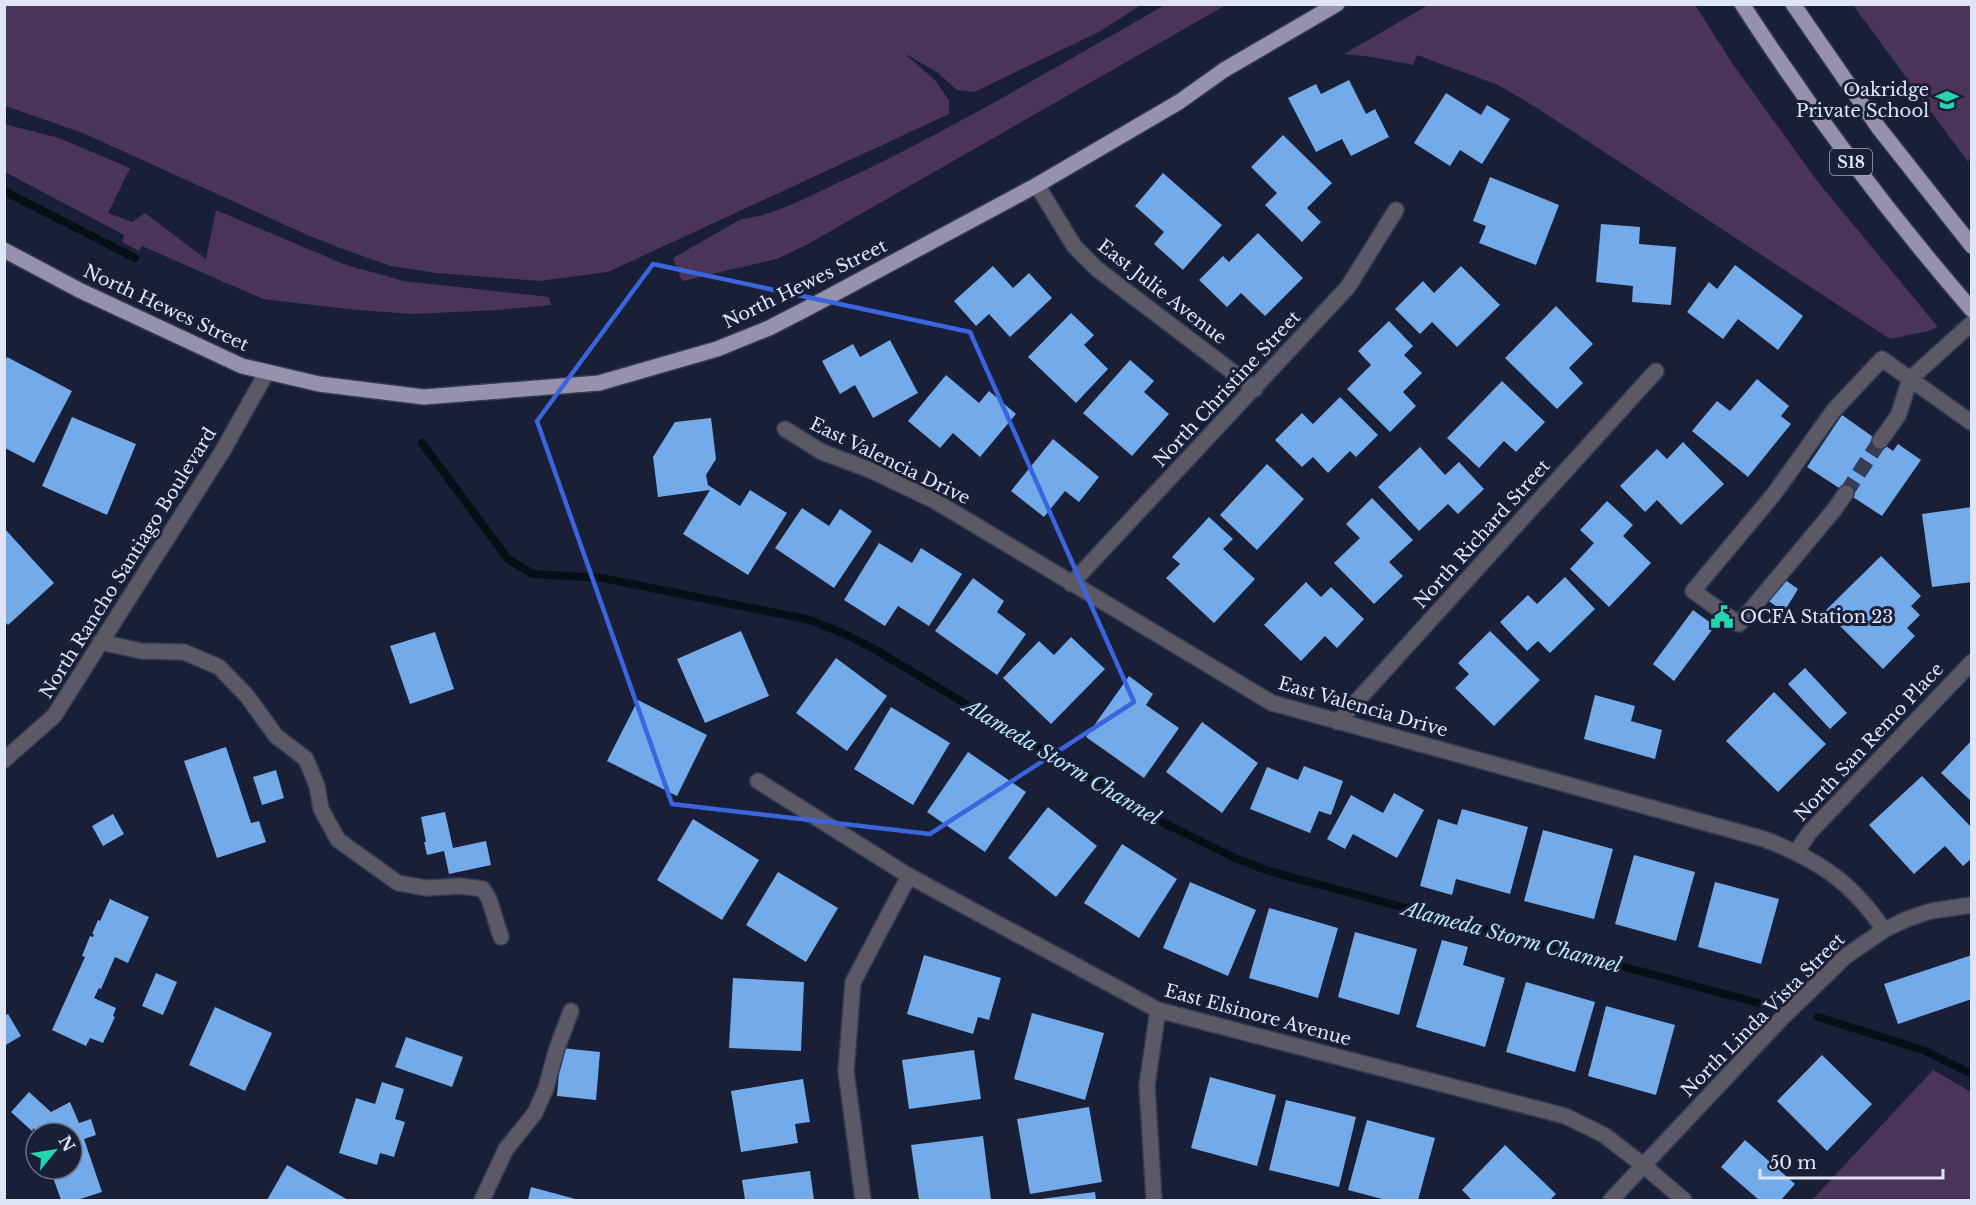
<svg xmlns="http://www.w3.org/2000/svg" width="1976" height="1205" viewBox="0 0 1976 1205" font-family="'Libre Baskerville',serif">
  <rect width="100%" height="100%" fill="#191f37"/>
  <path fill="#4b3459" d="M5,4H1141V5L1099,32L974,92L957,90L938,73L904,53L935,80L949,100V114L608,272L539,281L437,273L391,266L340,248L305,234L83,133L5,106Z
    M1430,4L1695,5L1734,66L1818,182L1938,327L1928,331L1890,339L1537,108L1498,85L1417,55L1413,65L1372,57L1344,54Z
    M1165,5H1226L808,244L777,259L682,281L673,258L741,219C771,217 814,194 842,181C953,129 1059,65 1165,5Z
    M1853,5H1971L1972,150L1968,162Z
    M4,124L59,138L130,168L108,213L132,222L145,213L206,259L216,210L346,265L404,281L549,297L551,305L498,310L412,314L347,309L263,299L142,246L139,251L122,242L124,235L5,172Z
    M1933,1070L1971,1092V1200H1812Z"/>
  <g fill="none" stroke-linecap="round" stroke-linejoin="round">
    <path stroke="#050f16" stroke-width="8" d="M4,191L135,258
      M422,443L508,559L533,574L602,578L791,616L810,620L847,635L876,650L1164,823L1235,858L1269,871L1762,1004
      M1818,1017L1923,1050L1972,1074"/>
  </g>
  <path fill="#73aae9" d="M1349,80L1366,114L1375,109L1389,137L1351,156L1342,139L1316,152L1288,98L1316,84L1321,94Z
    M1446,93L1481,115L1487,105L1510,119L1482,164L1460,150L1450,166L1414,143Z
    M1283,135L1332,183L1307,208L1321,222L1302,242L1265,205L1277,193L1251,167Z
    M1163,173L1222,225L1183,270L1154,244L1164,232L1135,206Z
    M1490,177L1559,205L1536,265L1479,243L1486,226L1473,221Z
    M1601,224L1640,227L1639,244L1676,247L1671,305L1632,302L1633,286L1596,282Z
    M1258,233L1303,278L1265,316L1241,293L1227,307L1199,280L1223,256L1229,262Z
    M1735,265L1803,316L1778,350L1738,319L1723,339L1687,312L1709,282L1717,289Z
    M993,266L1013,288L1029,273L1052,298L1010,337L989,314L976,326L954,301Z
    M1461,266L1500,305L1457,347L1432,322L1420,334L1395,309L1423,281L1434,293Z
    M1556,306L1593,344L1569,368L1583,383L1557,409L1505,358Z
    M1071,313L1094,335L1084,345L1108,369L1076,403L1028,357Z
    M1389,321L1413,346L1404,355L1422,373L1403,392L1416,406L1390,432L1347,389L1371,365L1358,351Z
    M890,340L918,393L873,418L855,385L840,394L822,361L853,344L860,357Z
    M7,357L72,391L34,463L5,448V362Z
    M1130,360L1154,381L1144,392L1169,414L1132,456L1083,413Z
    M946,375L979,403L989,391L1016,414L980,457L953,433L940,448L908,421Z
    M1757,379L1789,406L1781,416L1791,424L1748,477L1692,431L1717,401L1730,411Z
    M1502,381L1545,422L1516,452L1504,441L1479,468L1447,438Z
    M1340,397L1378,435L1356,457L1350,451L1328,473L1313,457L1302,467L1275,440L1302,413L1313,424Z
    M1842,415L1893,451L1898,444L1921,460L1882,516L1807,467Z
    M72,417L136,444L107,515L42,486Z
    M711,418L716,459L706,475L708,485L740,506L750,490L787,513L748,575L683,534L710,490L658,497L653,457L675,422Z
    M1053,439L1099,477L1079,502L1065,491L1044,517L1011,491Z
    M1683,442L1724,484L1681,525L1657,500L1645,512L1620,486L1657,449L1667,459Z
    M1420,447L1445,475L1459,462L1484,489L1458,514L1448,504L1419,531L1378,487Z
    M1267,464L1304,499L1257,550L1220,515Z
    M1372,498L1413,540L1389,562L1403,576L1374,604L1334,563L1360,538L1346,524Z
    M1607,501L1633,525L1623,536L1651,563L1609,607L1570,569L1594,543L1580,530Z
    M1972,507V582L1932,587L1922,514Z
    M802,508L829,526L840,509L872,531L834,588L775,548Z
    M1209,517L1233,539L1223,549L1255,579L1214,623L1166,578L1180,564L1172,557Z
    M4,528L54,583L8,625L4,621Z
    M879,543L912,563L921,548L962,574L929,626L898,606L885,626L844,600Z
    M1881,556L1921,596L1911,606L1920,615L1907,628L1915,636L1883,669L1825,611Z
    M1565,577L1595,609L1550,653L1538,641L1527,651L1500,622L1528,595L1537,604Z
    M1781,577L1798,589L1784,612L1766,599Z
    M973,578L1004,601L997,612L1026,634L997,675L935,631Z
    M1306,582L1321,597L1331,587L1364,619L1337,648L1325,636L1301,661L1264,625Z
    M1693,610L1715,626L1674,681L1653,664Z
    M741,631L769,696L705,723L677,659Z
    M1490,631L1540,680L1494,726L1455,688L1469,674L1458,663Z
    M435,632L454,689L410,704L390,646Z
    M1071,637L1105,669L1051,724L1003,678L1039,641L1054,655Z
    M836,658L887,696L847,751L796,713Z
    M1805,668L1847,713L1830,729L1788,684Z
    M1129,676L1153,694L1146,705L1179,728L1144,778L1086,737Z
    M1774,692L1826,744L1778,792L1726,741Z
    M1595,695L1635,706L1631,721L1662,730L1655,759L1584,739Z
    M638,700L707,735L677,796L607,761Z
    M891,707L950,743L913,805L854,769Z
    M1202,722L1258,763L1222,813L1166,772Z
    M1972,740V802L1941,773Z
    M226,747L251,823L259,821L266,842L217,858L184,761Z
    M968,752L1026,792L985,852L927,812Z
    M1304,766L1343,781L1331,815L1319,811L1310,833L1250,809L1267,767L1298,780Z
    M276,770L284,798L262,805L253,777Z
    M1922,776L1972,828V858L1963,866L1945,846L1914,874L1869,825Z
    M1394,793L1424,810L1397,858L1353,834L1345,849L1327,839L1351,795L1383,813Z
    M1048,807L1097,846L1056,897L1008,858Z
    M1462,809L1528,827L1510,894L1456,879L1452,895L1420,886L1438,819L1457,825Z
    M445,812L453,848L486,841L491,865L449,874L444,851L427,855L424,842H426L421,817Z
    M113,814L124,834L103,846L92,826Z
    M693,819L759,860L722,920L657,880Z
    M1543,830L1613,849L1594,919L1524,901Z
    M1122,844L1177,879L1139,938L1084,903Z
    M1634,855L1695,872L1676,941L1615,924Z
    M778,872L838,908L806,962L746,925Z
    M1190,882L1256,910L1228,976L1163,948Z
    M1715,882L1779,899L1761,964L1698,947Z
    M110,899L149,917L128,963L115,957L101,989L99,988L94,998L116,1008L113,1016L115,1017L103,1043L90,1038L86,1046L52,1030L85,957L82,956L90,936L93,937L94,934H92L98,920L100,921Z
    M1269,908L1338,928L1318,998L1249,978Z
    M1355,932L1417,949L1399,1015L1338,997Z
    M1442,940L1468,947L1463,965L1505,978L1485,1047L1416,1027Z
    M924,955L1001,978L989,1020L978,1017L973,1034L907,1014Z
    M1972,955V999L1898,1024L1884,984Z
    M156,973L177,982L163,1015L142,1006Z
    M733,978L804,982L801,1051L729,1048Z
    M1526,982L1595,1002L1575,1072L1506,1052Z
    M1606,1006L1675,1025L1656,1095L1588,1076Z
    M215,1007L272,1033L245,1091L189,1065Z
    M1032,1013L1104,1033L1085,1100L1014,1079Z
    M8,1014L21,1036L4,1046V1016Z
    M406,1037L463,1057L452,1087L395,1067Z
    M561,1048L600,1052L596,1100L557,1096Z
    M974,1050L981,1099L909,1109L902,1060Z
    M1822,1055L1872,1104L1827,1151L1777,1101Z
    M1210,1077L1276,1095L1257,1166L1191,1148Z
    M803,1079L810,1122L795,1124L798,1143L741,1152L731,1091Z
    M382,1082L404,1089L395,1119L405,1122L394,1157L380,1153L377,1165L339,1153L356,1098L375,1104Z
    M29,1092L51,1112L70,1102L79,1123L91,1119L96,1135L84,1139L102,1192L77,1200H61L50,1169H72V1133H36L34,1128L32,1131L11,1112Z
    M1286,1100L1356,1117L1339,1187L1269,1170Z
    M1089,1107L1102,1182L1030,1194L1017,1119Z
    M1367,1120L1435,1138L1418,1200H1386L1348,1190Z
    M983,1136L991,1200H919L911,1145Z
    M1745,1140L1795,1184L1781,1200H1759L1721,1167Z
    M1505,1145L1556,1194L1550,1200H1472L1462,1190Z
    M287,1165L348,1200H267Z
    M810,1171L814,1200H745L742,1180Z
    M531,1187L579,1200H528Z
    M1095,1192L1096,1200H1042L1041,1199Z"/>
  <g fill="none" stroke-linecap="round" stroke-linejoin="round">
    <path stroke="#373d54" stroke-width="15" stroke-dasharray="15 8" stroke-linecap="butt" d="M1846,493L1880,441"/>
    <g stroke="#353b52" stroke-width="18">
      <path id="minor" d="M1037,185L1074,246L1097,269L1255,389
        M785,429L822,452L870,470L935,501L1272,703L1764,839C1818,860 1851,881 1884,930
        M1880,441L1898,416L1910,379L1972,323
        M1846,493L1834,510L1739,624L1693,591L1774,494L1834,410L1882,359L1972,423
        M1071,584L1348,287L1396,210
        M100,642L141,651L184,652L219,667L247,696L276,736L306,759L317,786L321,809L338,840L398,883L426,888L461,886L483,889L489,899L501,937
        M1338,722L1656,371
        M4,760L54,716L222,452L267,372
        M758,781L909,876L1158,1010L1565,1116L1604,1135L1643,1165L1684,1200
        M1797,851L1810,832L1972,662
        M482,1200L506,1149L535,1113L546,1088L557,1048L571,1011
        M863,1200L846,1071L853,982L909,876
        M1154,1200L1147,1085L1158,1010
        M1611,1200L1782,1018L1846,956L1884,930L1907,919L1931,911L1972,905"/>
    </g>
    <g stroke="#353b52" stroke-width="18">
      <path id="major" d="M1742,4C1812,112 1888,213 1972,310
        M1793,4L1878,127L1972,246
        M4,250L79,290L242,366L319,384L424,397L599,383L717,349L769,328L806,309L1037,185L1179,102L1224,70L1337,4"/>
    </g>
    <use href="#minor" stroke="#5b5966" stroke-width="15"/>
    <use href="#major" stroke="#9692ad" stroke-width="15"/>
  </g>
  <path fill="none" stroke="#3a65dc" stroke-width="4.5" stroke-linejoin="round" d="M653,264L970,332L1134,702L930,834L672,804L537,421Z"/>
  <defs>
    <g id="school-bare" transform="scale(1.8)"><path d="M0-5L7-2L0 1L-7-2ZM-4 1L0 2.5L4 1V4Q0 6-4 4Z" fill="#25d5ae" stroke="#191f37" stroke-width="2.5" paint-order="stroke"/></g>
    <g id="civic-bare" transform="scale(1.8)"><path d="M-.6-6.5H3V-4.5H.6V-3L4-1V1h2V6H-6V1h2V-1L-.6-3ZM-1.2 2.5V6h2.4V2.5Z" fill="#25d5ae" stroke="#191f37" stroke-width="2.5" paint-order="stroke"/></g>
  </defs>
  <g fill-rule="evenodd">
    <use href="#school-bare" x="1947" y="100"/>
    <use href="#civic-bare" x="1722" y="617"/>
  </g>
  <g text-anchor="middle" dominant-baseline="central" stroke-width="6" stroke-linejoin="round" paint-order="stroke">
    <rect fill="#191f37" stroke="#a4aabd" stroke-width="1.5" x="1830" y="149" width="42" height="26" rx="4.5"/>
    <g font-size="16" font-weight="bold" fill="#e0e5f6">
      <text x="1851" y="162">S18</text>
    </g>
    <g font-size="18" fill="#e0e5f6" stroke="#191f37" text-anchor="end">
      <text x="1929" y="90">Oakridge<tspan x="1929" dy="21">Private School</tspan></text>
      <text x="1740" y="617" text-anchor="start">OCFA Station 23</text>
    </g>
    <g font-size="18" fill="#e0e5f6" stroke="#191f37">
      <text transform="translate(805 284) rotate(-26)">North Hewes Street</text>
      <text transform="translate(1162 292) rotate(38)">East Julie Avenue</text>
      <text transform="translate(166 308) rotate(25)">North Hewes Street</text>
      <text transform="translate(1227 389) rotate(-47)">North Christine Street</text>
      <text transform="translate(890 461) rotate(26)">East Valencia Drive</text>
      <text transform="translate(1482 534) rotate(-48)">North Richard Street</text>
      <text transform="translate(128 563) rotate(-58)">North Rancho Santiago Boulevard</text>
      <text transform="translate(1363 707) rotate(16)">East Valencia Drive</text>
      <text transform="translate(1869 742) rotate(-47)">North San Remo Place</text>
      <text transform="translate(1258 1015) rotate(15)">East Elsinore Avenue</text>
      <text transform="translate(1763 1015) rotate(-45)">North Linda Vista Street</text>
    </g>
    <g font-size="20" font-style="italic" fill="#b8e3fa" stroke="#191f37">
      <text transform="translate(1062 762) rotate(31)">Alameda Storm Channel</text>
      <text transform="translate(1512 937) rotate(15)">Alameda Storm Channel</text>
    </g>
  </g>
  <rect width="1976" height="1205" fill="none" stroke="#e0e5f6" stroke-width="12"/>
  <g transform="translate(54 1151) rotate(60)"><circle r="28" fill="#191f37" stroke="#696e83" stroke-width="1.5"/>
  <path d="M0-4.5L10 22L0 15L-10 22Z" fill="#25d5ae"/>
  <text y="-9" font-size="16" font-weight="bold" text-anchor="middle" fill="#e0e5f6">N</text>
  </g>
  <path d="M1760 1169v9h183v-9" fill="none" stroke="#e0e5f6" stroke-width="3"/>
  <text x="1769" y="1169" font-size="18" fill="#e0e5f6" stroke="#191f37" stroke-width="4.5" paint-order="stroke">50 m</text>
</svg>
